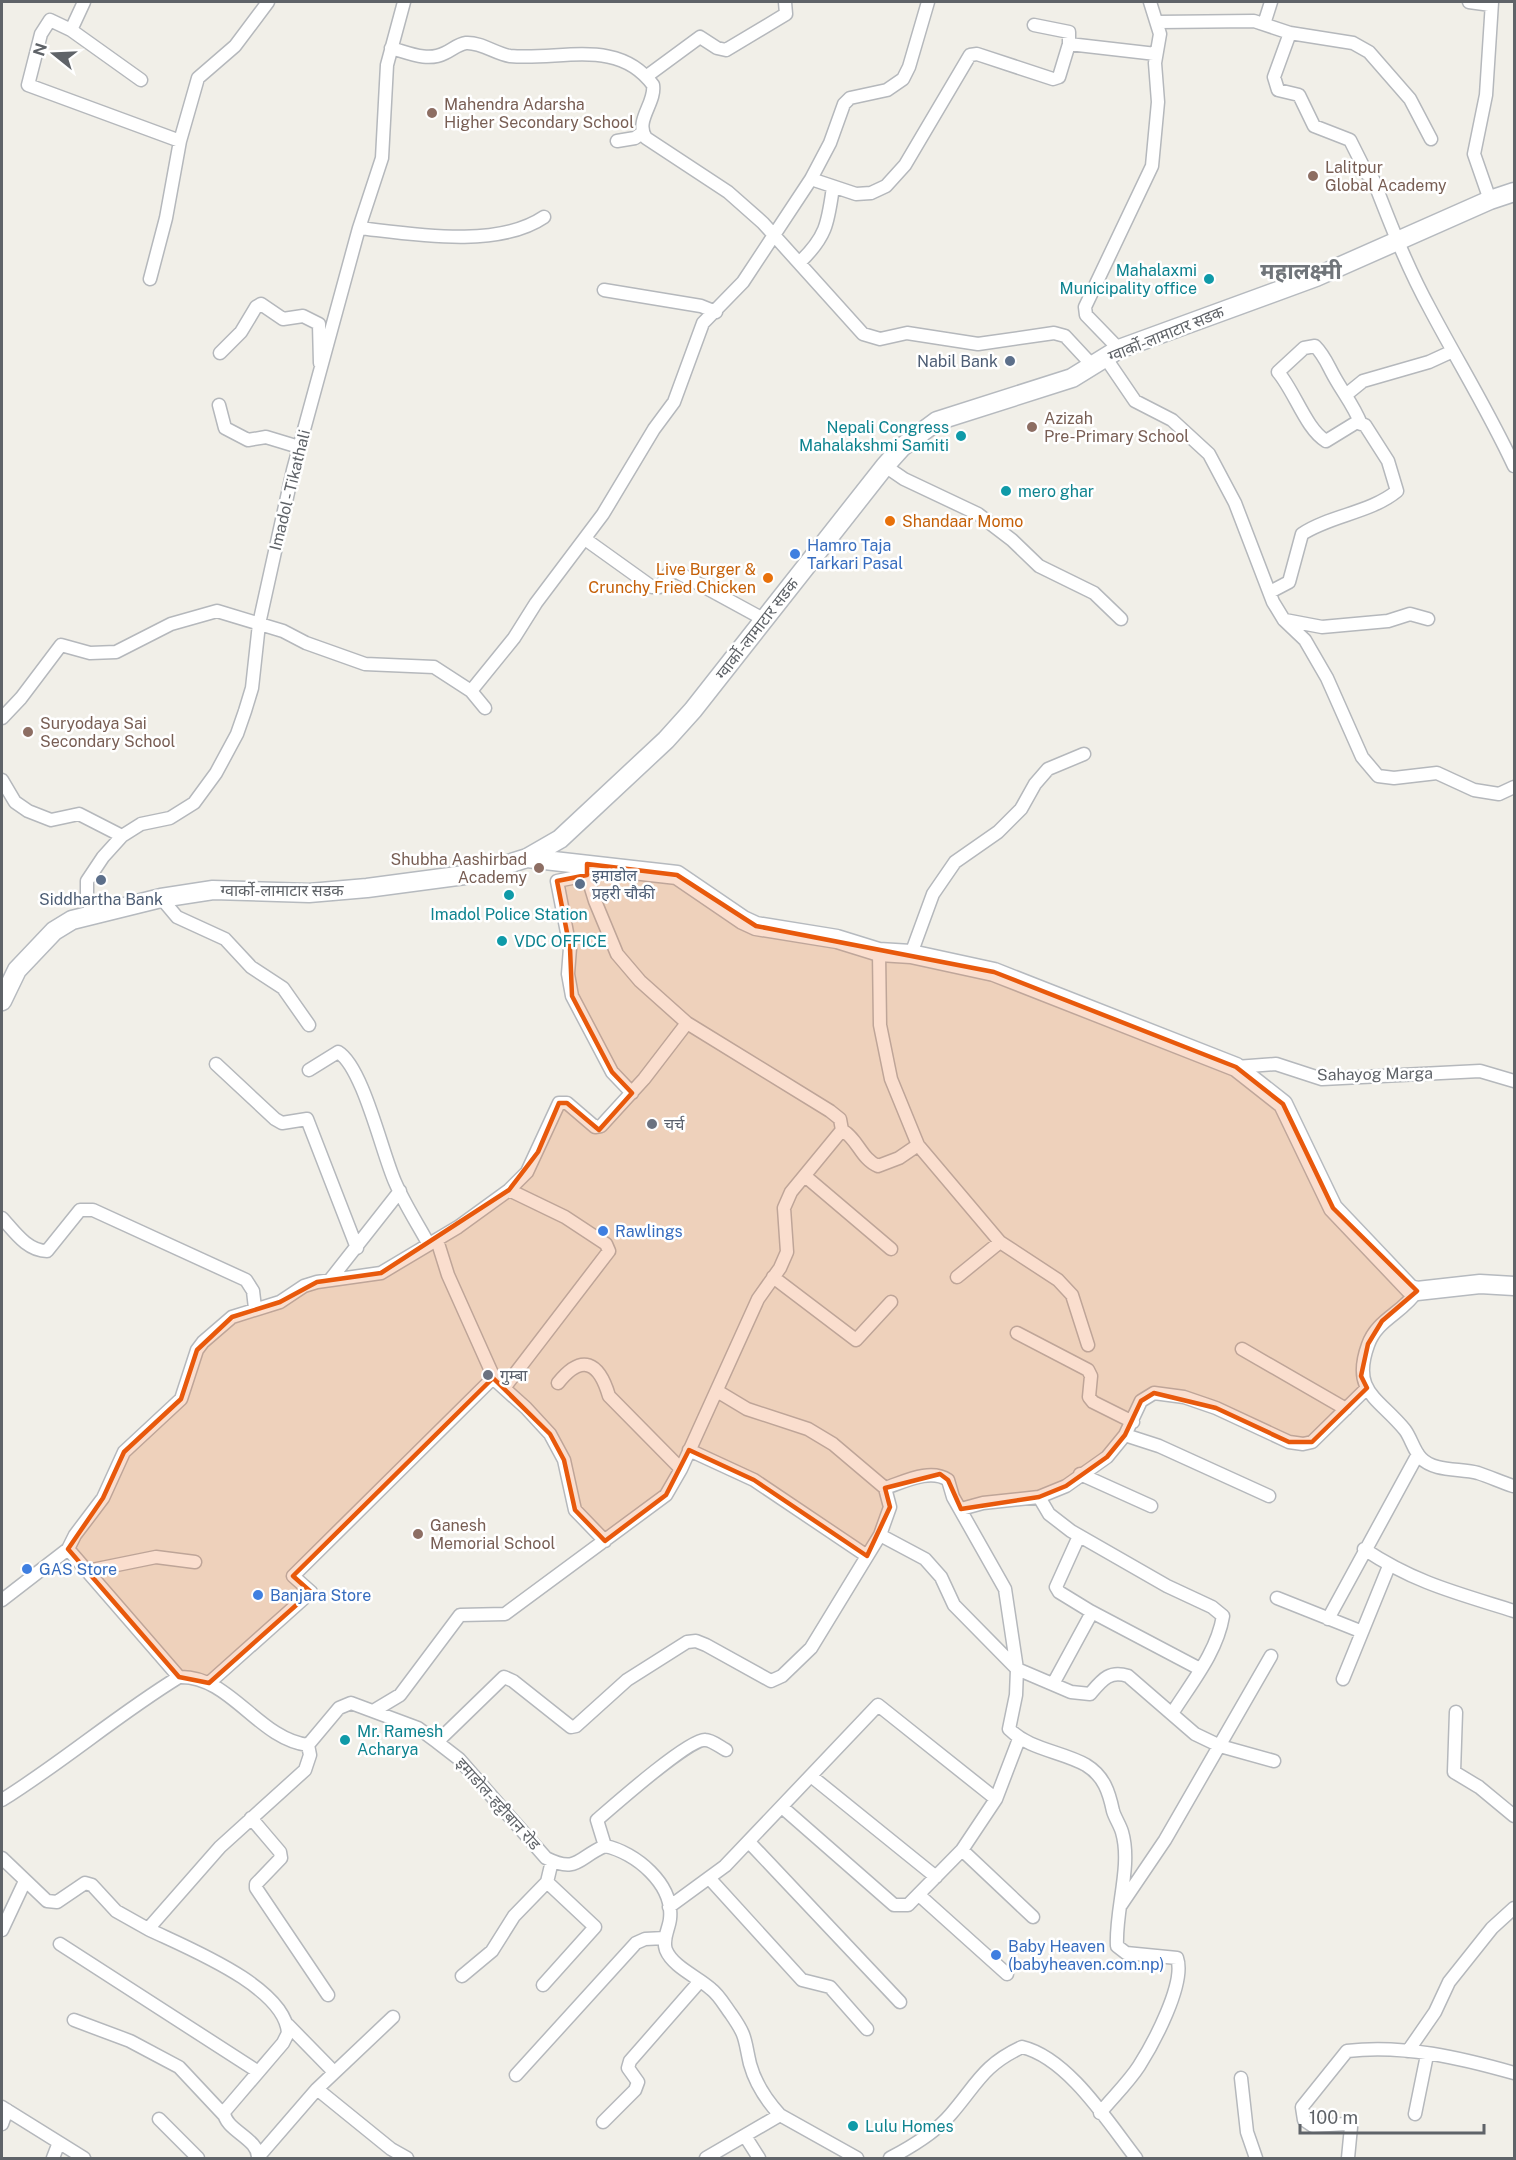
<svg xmlns="http://www.w3.org/2000/svg" width="1516" height="2160" viewBox="0 0 1516 2160" font-family="'Public Sans','Noto Sans Devanagari',sans-serif">
  <rect width="100%" height="100%" fill="#f1efe8"/>
  <g fill="none" stroke-linecap="round" stroke-linejoin="round">
    <g stroke="#b5b8bc" stroke-width="15">
      <path id="street" d="M1469,2L1491,5
        M1158,22L1254,21L1290,33L1353,43L1369,52L1410,99L1431,139
        M1264,24L1271,2
        M1034,25L1069,32V44
        M71,30L84,2
        M1290,33L1274,77L1278,90L1299,95L1314,126L1350,140L1367,174L1373,179C1390,223 1407,267 1430,309C1458,362 1489,412 1514,466
        M391,48C409,53 428,62 445,53C452,50 458,44 466,43C481,42 496,54 510,56C560,61 618,37 653,85C656,103 634,121 646,138L728,192L763,223L863,334L880,339L907,333L978,344L1054,333L1065,336L1092,365
        M647,76L700,37L717,48L726,50L786,14L785,2
        M141,80L71,30L50,20L41,34L28,85L180,141
        M617,141L635,138L642,133
        M811,179L856,194L871,193L886,186L905,165L970,55L977,54L1053,79L1059,77L1069,44L1156,54
        M1490,200L1474,154L1486,95L1492,2
        M359,228C412,234 497,249 544,217
        M800,262C827,236 828,222 833,187
        M150,279L166,218L180,141L198,78L235,46L268,2
        M604,290L701,306L716,312
        M1119,349L1086,315L1085,307L1152,166L1158,102L1155,63L1160,34L1150,2
        M220,353L241,332L256,307L261,304L283,319L303,316L319,324L320,363
        M1105,357L1135,401L1172,420L1209,454L1235,503L1273,602L1284,620L1305,640L1327,678L1362,757L1378,776L1394,778L1437,773L1474,790L1499,794L1514,787
        M1347,394L1363,381L1429,362L1453,351
        M219,405L225,428L248,440L266,437L299,447
        M885,466L904,479L978,514L1012,540L1039,566L1094,593L1121,619
        M585,539L652,587H660L669,573L677,572L765,620
        M1270,592L1289,582L1302,534C1331,515 1370,513 1397,491L1388,461L1365,425L1361,424C1354,406 1344,394 1335,378C1328,366 1325,356 1315,346L1304,348L1278,372C1295,392 1306,429 1326,441L1357,422L1361,424
        M1285,620L1322,627L1388,621L1410,614L1428,619
        M471,691L514,638L536,603L603,514L654,429L674,402L703,323L743,282L811,179L830,143L844,104L850,98L887,90L903,79L909,67L928,2
        M2,718L21,698L61,645L90,653L116,652L171,624L217,611L283,631L306,643L365,664L434,667L471,691L485,708
        M2,780L15,802L28,811L51,820L79,814L122,836
        M587,875L557,881L570,948L568,974L572,996L612,1072L632,1093
        M161,898L177,917L225,939L251,967L283,988L309,1025
        M93,915L87,898V881L103,857L122,836L141,824L170,818L194,803L216,773L237,734L245,711L252,688L259,624L293,470L359,228L382,158L387,65L404,2
        M879,952L880,1025L891,1079L918,1145L1000,1242L1058,1280L1072,1295L1088,1345
        M911,954L933,894L955,862L998,832L1021,809L1035,784L1048,769L1084,754
        M216,1064L275,1119L282,1123L307,1119L357,1248
        M1236,1067L1276,1064L1322,1079L1480,1071L1514,1081
        M309,1070L338,1052C363,1067 382,1153 395,1182C404,1203 417,1223 428,1243
        M842,1130C858,1139 861,1159 878,1166L899,1158L918,1145
        M805,1176L891,1249
        M2,1218C14,1231 27,1251 47,1251L80,1210H93L246,1280L253,1291L255,1308
        M437,1240L448,1275L495,1380L526,1408L550,1434L564,1460L575,1510L605,1541
        M773,1277L856,1340L891,1302
        M957,1277L1000,1242
        M330,1280L400,1191
        M1417,1291C1403,1313 1377,1319 1368,1345C1351,1392 1379,1398 1405,1430C1411,1438 1414,1451 1421,1458C1434,1472 1461,1468 1478,1473C1490,1477 1501,1482 1513,1486
        M1017,1333L1088,1370L1091,1376L1089,1397L1093,1402L1133,1422
        M1242,1349L1346,1409
        M558,1383C582,1353 599,1362 609,1396L681,1469
        M504,1388L609,1251L606,1244L565,1217L509,1190
        M1125,1435L1159,1446L1269,1496
        M689,1450L754,1480L867,1556
        M1080,1474L1151,1506
        M885,1488C904,1482 930,1468 948,1480L953,1497L1005,1589L1017,1669L1071,1692L1090,1694C1102,1680 1109,1670 1128,1676L1195,1734L1220,1746L1274,1761
        M1039,1497L1049,1514L1071,1531L1167,1586L1212,1607L1223,1616C1217,1652 1192,1682 1173,1712
        M961,1509L983,1503L1039,1497L1066,1486L1107,1457L1125,1435L1141,1401L1154,1393L1184,1397L1216,1408L1289,1442L1303,1444L1312,1442L1367,1388
        M880,1535L925,1559L941,1577L954,1605L1017,1669L1016,1695L1009,1729C1030,1750 1061,1751 1086,1765C1104,1776 1109,1792 1113,1811C1115,1818 1120,1825 1122,1832C1132,1866 1115,1910 1117,1946L1126,1953L1177,1958C1186,1983 1153,2044 1139,2066C1128,2083 1112,2098 1100,2113
        M68,1549L179,1677
        M1364,1549C1415,1583 1457,1593 1514,1611
        M87,1571L156,1557L195,1562
        M1277,1598L1360,1631
        M2,1600L68,1549L75,1535L103,1498L124,1452L181,1399L197,1350L203,1342L232,1317L280,1302L304,1286L317,1282L381,1273L458,1227L509,1190L527,1172L559,1103H567L595,1127L601,1126L644,1079L687,1023
        M1090,1611L1200,1669
        M1328,1619L1418,1454
        M1343,1679L1389,1566
        M209,1683L311,1592L293,1576L494,1377
        M1053,1684L1090,1616V1611L1059,1592L1056,1587L1079,1536
        M375,1710L400,1695L460,1615L505,1614L666,1495L681,1469L758,1299L780,1268L787,1252L784,1208L791,1192L842,1130L840,1119L830,1111L687,1023L640,981L617,954L595,901L587,875V864
        M1456,1712L1454,1772L1479,1787L1514,1816
        M437,1742L504,1677L513,1681L571,1727L576,1726L627,1680L687,1642L696,1641L706,1645L771,1681L782,1676L811,1648L880,1535L890,1507L885,1488L833,1444L808,1429L747,1409L717,1391
        M811,1776L936,1877
        M2,1800C63,1762 117,1715 179,1677C230,1675 258,1739 308,1745L339,1708L351,1703L418,1728L437,1742L459,1759L546,1858C578,1874 578,1857 605,1846C635,1852 674,1884 670,1919C669,1929 662,1939 666,1950C673,1967 698,1977 711,1989C719,1995 725,2006 731,2014C747,2037 744,2038 750,2064C755,2082 767,2101 780,2115L857,2158
        M782,1807L894,1905H908L962,1850L996,1799L1019,1739
        M251,1818L280,1852L281,1858L256,1884V1888L328,1995
        M749,1842L900,2002
        M605,1846L597,1820C612,1807 690,1738 705,1740C712,1740 720,1747 726,1750
        M962,1850L1033,1917
        M2,1858L47,1901L57,1902L85,1883L92,1885L116,1911L148,1929L220,1847L305,1770L310,1755L308,1745
        M710,1879L802,1980L830,1987L867,2029
        M919,1895L1007,1974
        M1121,1905L1165,1840L1271,1656
        M669,1907L725,1866L878,1705L996,1799
        M148,1929C185,1947 285,1986 288,2033L283,2043L224,2112C225,2131 259,2138 258,2158
        M2,1930L25,1881
        M60,1944L257,2071
        M462,1976L492,1951L514,1916L547,1882
        M543,1985L595,1927L547,1882L552,1861
        M74,2020L130,2041L179,2067L224,2115
        M288,2025L334,2072
        M1408,2051L1435,2012L1449,1982L1492,1928L1514,1908
        M516,2075L636,1943L645,1939L665,1938
        M1241,2078L1247,2132L1256,2158
        M317,2089L391,2149L407,2158
        M2,2107L84,2158
        M1415,2114L1427,2055
        M159,2119L198,2158
        M603,2122L635,2090L638,2082L628,2068L630,2061L700,1981
        M2,2124L7,2110
        M745,2136L759,2158
        M259,2156L317,2089L393,2017
        M53,2158L58,2145
        M706,2158L780,2115
        M890,2158C911,2147 936,2132 951,2114C977,2084 983,2065 1022,2047C1068,2058 1108,2122 1136,2158
        M1348,2158L1351,2127L1346,2124L1313,2126L1304,2120L1302,2107L1347,2051C1403,2044 1461,2058 1514,2073"/>
    </g>
    <g stroke="#b6babf" stroke-width="21">
      <path id="secondary" d="M527,858L677,875L743,920L756,926L837,939L879,952L911,954L994,972L1236,1067L1283,1104L1333,1208L1410,1289L1417,1291L1480,1284L1514,1286
        M2,1001L17,970L54,931L72,920L161,898L213,890L309,893L367,888L480,873L527,858L560,839L666,740L693,710L885,466L902,447L937,421L1072,378L1119,349L1316,277L1490,200L1514,192"/>
    </g>
    <use href="#street" stroke="#fff" stroke-width="12"/>
    <use href="#secondary" stroke="#fff" stroke-width="18"/>
  </g>
  <path fill="#e8590c" fill-opacity="0.2" stroke="#e8590c" stroke-width="4.5" stroke-linejoin="round" d="M587,864L677,875L756,926L994,972L1236,1067L1283,1104L1333,1208L1417,1291L1382,1321L1368,1344L1361,1376L1367,1388L1312,1442H1289L1216,1408L1154,1393L1141,1401L1125,1435L1107,1457L1066,1486L1039,1497L961,1509L948,1480L940,1474L885,1488L890,1507L867,1556L754,1480L689,1450L666,1495L605,1541L575,1510L564,1460L550,1434L493,1378L293,1576L311,1592L209,1683L179,1677L68,1549L103,1498L124,1452L181,1399L197,1350L232,1317L280,1302L317,1282L381,1273L509,1190L538,1152L559,1103H567L599,1130L632,1093L612,1072L572,996L570,948L557,881L587,875Z"/>
  <g fill="#8d6e63" stroke="#fff" stroke-width="2">
    <circle cx="432" cy="113" r="6"/>
    <circle cx="1313" cy="176" r="6"/>
    <circle cx="1032" cy="427" r="6"/>
    <circle cx="28" cy="732" r="6"/>
    <circle cx="539" cy="868" r="6"/>
    <circle cx="418" cy="1534" r="6"/>
  </g>
  <g fill="#0f9aa8" stroke="#fff" stroke-width="2">
    <circle cx="1209" cy="279" r="6"/>
    <circle cx="961" cy="436" r="6"/>
    <circle cx="1006" cy="491" r="6"/>
    <circle cx="509" cy="895" r="6"/>
    <circle cx="502" cy="941" r="6"/>
    <circle cx="345" cy="1740" r="6"/>
    <circle cx="853" cy="2126" r="6"/>
  </g>
  <g fill="#5c6f8a" stroke="#fff" stroke-width="2">
    <circle cx="1010" cy="361" r="6"/>
    <circle cx="101" cy="880" r="6"/>
    <circle cx="580" cy="884" r="6"/>
  </g>
  <g fill="#e8710a" stroke="#fff" stroke-width="2">
    <circle cx="890" cy="521" r="6"/>
    <circle cx="768" cy="578" r="6"/>
  </g>
  <g fill="#3f7fe0" stroke="#fff" stroke-width="2">
    <circle cx="795" cy="554" r="6"/>
    <circle cx="603" cy="1231" r="6"/>
    <circle cx="27" cy="1569" r="6"/>
    <circle cx="258" cy="1595" r="6"/>
    <circle cx="996" cy="1955" r="6"/>
  </g>
  <g fill="#6b7280" stroke="#fff" stroke-width="2">
    <circle cx="652" cy="1124" r="6"/>
    <circle cx="488" cy="1375" r="6"/>
  </g>
  <g text-anchor="middle" dominant-baseline="central" stroke-width="5" stroke-linejoin="round" paint-order="stroke">
    <g font-size="16" fill="#785e54" stroke="#fff" text-anchor="start">
      <text x="444" y="104">Mahendra Adarsha<tspan x="444" dy="18">Higher Secondary School</tspan></text>
      <text x="1325" y="167">Lalitpur<tspan x="1325" dy="18">Global Academy</tspan></text>
      <text x="1044" y="418">Azizah<tspan x="1044" dy="18">Pre-Primary School</tspan></text>
      <text x="40" y="723">Suryodaya Sai<tspan x="40" dy="18">Secondary School</tspan></text>
      <text x="527" y="859" text-anchor="end">Shubha Aashirbad<tspan x="527" dy="18">Academy</tspan></text>
      <text x="430" y="1525">Ganesh<tspan x="430" dy="18">Memorial School</tspan></text>
    </g>
    <g font-size="16" fill="#0d838f" stroke="#fff" text-anchor="start">
      <text x="1197" y="270" text-anchor="end">Mahalaxmi<tspan x="1197" dy="18">Municipality office</tspan></text>
      <text x="949" y="427" text-anchor="end">Nepali Congress<tspan x="949" dy="18">Mahalakshmi Samiti</tspan></text>
      <text x="1018" y="491">mero ghar</text>
      <text x="509" y="914" text-anchor="middle">Imadol Police Station</text>
      <text x="514" y="941">VDC OFFICE</text>
      <text x="357" y="1731">Mr. Ramesh<tspan x="357" dy="18">Acharya</tspan></text>
      <text x="865" y="2126">Lulu Homes</text>
    </g>
    <g font-size="16" fill="#5f6368" stroke="#fff">
      <text transform="translate(1166 334) rotate(-22)">ग्वार्को-लामाटार सडक</text>
      <text transform="translate(290 490) rotate(-76)">Imadol - Tikathali</text>
      <text transform="translate(757 629) rotate(-52)">ग्वार्को-लामाटार सडक</text>
      <text x="282" y="890">ग्वार्को-लामाटार सडक</text>
      <text transform="translate(1375 1074) rotate(-1)">Sahayog Marga</text>
      <text transform="translate(498 1804) rotate(48)">इमाडोल-हट्टीबान रोड</text>
    </g>
    <g font-size="16" fill="#4e5e75" stroke="#fff" text-anchor="end">
      <text x="998" y="361">Nabil Bank</text>
      <text x="592" y="875" text-anchor="start">इमाडोल<tspan x="592" dy="18">प्रहरी चौकी</tspan></text>
      <text x="101" y="899" text-anchor="middle">Siddhartha Bank</text>
    </g>
    <g font-size="16" fill="#c56008" stroke="#fff" text-anchor="start">
      <text x="902" y="521">Shandaar Momo</text>
      <text x="756" y="569" text-anchor="end">Live Burger &amp;<tspan x="756" dy="18">Crunchy Fried Chicken</tspan></text>
    </g>
    <g font-size="16" fill="#366cbe" stroke="#fff" text-anchor="start">
      <text x="807" y="545">Hamro Taja<tspan x="807" dy="18">Tarkari Pasal</tspan></text>
      <text x="615" y="1231">Rawlings</text>
      <text x="39" y="1569">GAS Store</text>
      <text x="270" y="1595">Banjara Store</text>
      <text x="1008" y="1946">Baby Heaven<tspan x="1008" dy="18">(babyheaven.com.np)</tspan></text>
    </g>
    <g font-size="16" fill="#5b616d" stroke="#fff" text-anchor="start">
      <text x="664" y="1124">चर्च</text>
      <text x="500" y="1375">गुम्बा</text>
    </g>
    <g font-size="22" font-weight="bold" fill="#70757a" stroke="#fff">
      <text x="1301" y="271">महालक्ष्मी</text>
    </g>
  </g>
  <rect width="1516" height="2160" fill="none" stroke="#5f6368" stroke-width="6"/>
  <g transform="translate(54 54) rotate(288)" stroke="#ffffff" stroke-width="4.5" paint-order="stroke">
  <path d="M0-4.5L10 22L0 15L-10 22Z" fill="#5f6368"/>
  <text y="-9" font-size="16" font-weight="bold" text-anchor="middle" fill="#5f6368">N</text>
  </g>
  <path d="M1300 2124v9h184v-9" fill="none" stroke="#5f6368" stroke-width="3"/>
  <text x="1309" y="2124" font-size="18" fill="#5f6368" stroke="#ffffff" stroke-width="4.5" paint-order="stroke">100 m</text>
</svg>
